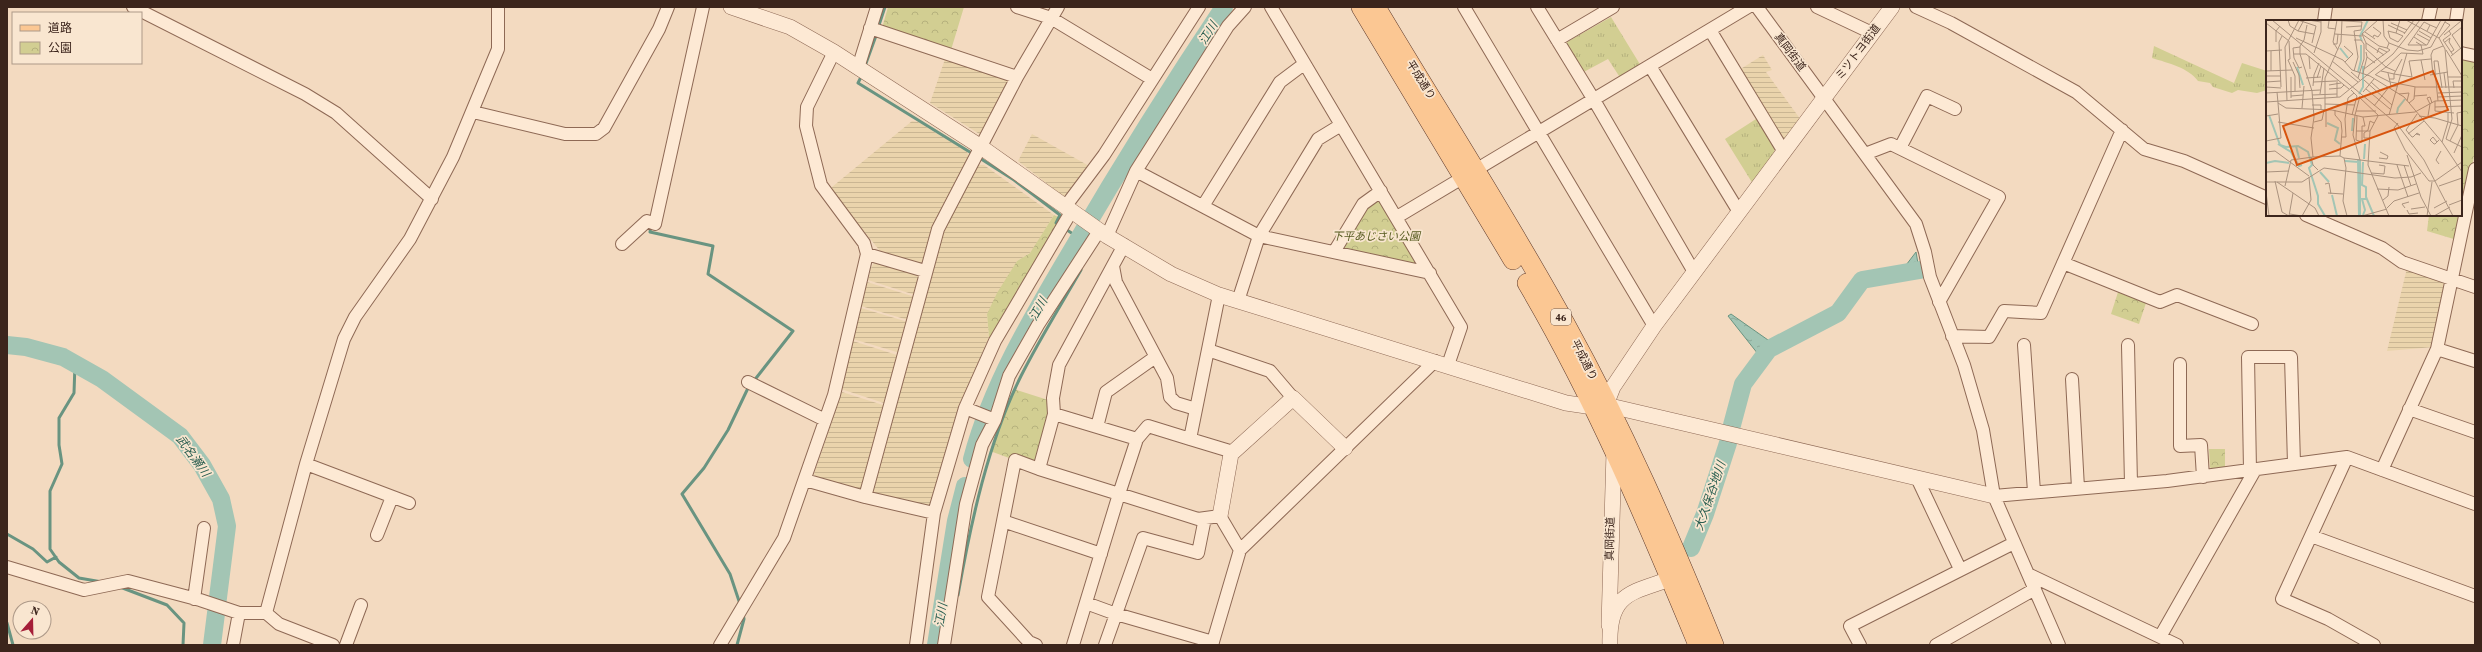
<svg xmlns="http://www.w3.org/2000/svg" width="2482" height="652" viewBox="0 0 2482 652" font-family="'Source Serif 4','Noto Sans JP',serif">
  <defs>
    <pattern id="farmland-rules" width="6" height="5" patternUnits="userSpaceOnUse"><rect width="6" height="5" fill="#ead4ac"/><path d="M0 2.5h6" fill="none" stroke="#cab693"/></pattern>
    <pattern id="grass-tufts" width="24" height="20" patternUnits="userSpaceOnUse"><rect width="24" height="20" fill="#d2ce92"/><path d="M3 7l-1-3M5 7V3M7 7l1-3M15 17l-1-3M17 17v-4M19 17l1-3" fill="none" stroke="#b5b17d"/></pattern>
    <pattern id="park-crowns" width="20" height="18" patternUnits="userSpaceOnUse"><rect width="20" height="18" fill="#d2ce92"/><path d="M2 6a3 3 0 1 1 6 0M12 15a3 3 0 1 1 6 0" fill="none" stroke="#b5b17d"/></pattern>
    <pattern id="water-ripples" width="26" height="14" patternUnits="userSpaceOnUse"><rect width="26" height="14" fill="#a3c5b4"/><path d="M2 4q2-2 4 0t4 0M15 11q2-2 4 0t4 0" fill="none" stroke="#8da99a"/></pattern>
  </defs>
  <rect width="100%" height="100%" fill="#f3dac0"/>
  <path fill="url(#farmland-rules)" d="M1763,55L1772,70L1766,72L1801,120L1786,140L1779,138L1739,70Z
    M945,59L1009,80L1010,85L981,135L930,103Z
    M912,121L918,122L967,152L970,159L925,260L919,264L884,256L831,190L832,187Z
    M1032,134L1091,167L1069,195L1063,196L1018,161Z
    M978,165H984L1054,215L1031,252L1017,261L987,314L989,337L964,396L946,450L931,511L872,496L943,233Z
    M874,263L918,275L920,282L915,295L868,280L871,268Z
    M2407,268L2449,283L2434,347L2387,351Z
    M867,282L915,297L908,320L861,306Z
    M861,308L908,322L900,353L853,339Z
    M853,341L900,356L887,404L841,389Z
    M842,392L886,406L865,488L858,492L816,479L814,474Z"/>
  <path fill="url(#grass-tufts)" d="M1611,17L1641,66L1621,79L1608,59L1580,74L1565,49L1567,42Z
    M2154,46L2234,83L2242,63L2267,71V90L2257,93L2238,90L2232,93L2213,87L2210,83L2198,81C2189,68 2168,63 2152,58Z
    M1756,119L1775,148L1773,155L1753,184L1725,139Z"/>
  <path fill="url(#park-crowns)" d="M888,7H964L951,50L882,28Z
    M2461,59L2475,62V151L2457,240L2427,231L2429,215H2461Z
    M1377,201L1383,203L1418,261L1413,267L1347,252L1342,244L1364,211Z
    M1054,215L1070,223L1001,343L989,337L987,314L997,293L1017,261L1030,253Z
    M2119,289L2147,300L2139,324L2111,314Z
    M1014,389L1048,400C1049,419 1047,453 1031,466L990,451Z
    M2209,449H2225V472L2215,473L2210,467Z"/>
  <path fill="url(#water-ripples)" stroke="#699481" d="M1916,252L1919,269L1900,273Z
    M1731,314L1768,340L1758,354L1728,316Z"/>
  <g fill="none" stroke-linecap="round" stroke-linejoin="round">
    <path stroke="#699481" stroke-width="3" d="M878,28L885,7
      M865,66L877,33
      M862,75L858,83L973,154
      M978,157L1014,180L1060,215L1056,223L1059,225
      M651,226L650,232L713,246L708,274L793,331L753,382
      M1064,228L1079,238
      M1066,261L1073,265
      M1758,354L1760,362
      M75,364L74,393L59,418V445L62,464L50,491V549L59,562L79,578L102,582
      M7,534L33,549L47,562L56,557
      M120,587L167,605L184,623L183,645
      M958,595C971,522 988,442 1021,376C1039,340 1061,305 1081,270L1077,268
      M740,604L730,574L682,494L704,468L728,430L749,386
      M7,623L13,645
      M737,645L744,619L743,613"/>
    <path stroke="#a3c5b4" stroke-width="18" d="M7,345L26,347L63,357L102,379L180,436L202,465L221,499L227,526L212,645
      M1732,425L1743,384L1769,349L1838,313L1862,280L1920,270
      M972,459C992,384 1033,316 1072,250C1120,168 1171,86 1224,7
      M1691,548L1705,514L1728,443
      M936,645L956,521L965,486"/>
    <g stroke="#8e6955" stroke-width="14">
      <path id="minor" d="M133,7L305,94L336,113L432,199
        M1017,7L1051,18L1152,79
        M1271,7L1461,327L1448,365
        M1464,7L1654,326
        M1537,7L1594,100L1694,272
        M1757,7L1916,224L1925,252L1930,277L1964,365L1983,430L1994,496L2059,645
        M1817,7L1872,33
        M1916,7L1951,23L2076,92L2144,149L2184,161L2267,198
        M2324,21L2326,7
        M2428,21L2431,7
        M2456,21L2458,7
        M870,28L1017,77
        M1710,30L1784,152
        M1557,40L1613,7
        M2461,53L2475,56
        M1650,66L1739,212
        M858,68L877,7
        M473,112L565,134H596L604,128L659,29L668,7
        M1900,148L1927,96L1955,109
        M1865,154L1891,144L1999,197L1939,302
        M1136,171L1259,236L1430,273
        M1203,206L1280,82L1304,64
        M1065,207L1104,155L1199,7
        M2306,215L2382,248L2402,262L2475,287
        M1397,217L1748,7
        M1107,236L1136,171L1228,26L1245,7
        M622,244L647,221L655,224L703,7
        M1334,252L1363,204L1381,191
        M867,254L925,271
        M2063,263L2160,302L2177,295L2252,324
        M1113,266L1116,282L1167,378L1170,397L1176,403L1196,409
        M1219,295L1190,439L1148,426L1137,439L1119,494L1198,519L1220,516L1240,550
        M1238,301L1259,236L1318,139L1341,125
        M1952,336L1989,337L2004,311L2041,313L2122,130
        M2024,345L2034,492
        M2128,345L2131,484
        M2437,349L2475,361
        M1208,350L1270,371L1293,398
        M2180,364V446L2201,445L2203,477
        M2072,379L2078,488
        M748,382L825,420
        M965,408L995,420
        M2409,409L2475,432
        M1054,414L1137,439
        M1097,427L1106,392L1154,358
        M1190,439L1233,452
        M2347,457L2282,599L2328,619L2374,645
        M306,464L409,503
        M1039,469L1119,494L1073,645
        M2250,470L2248,357H2291L2294,464
        M2382,470L2437,349L2475,169
        M1917,478L1960,569
        M805,480L865,497L938,229L1017,77L1058,7
        M1994,496L2167,481L2347,457L2475,504
        M865,497L934,513L916,645
        M934,513L965,408L995,341L1071,212
        M1205,518L1198,553L1143,538L1116,614L1213,642
        M1003,521L1101,554
        M377,535L392,497
        M2311,536L2475,596
        M7,567L84,590L128,581L200,600L239,613H266L306,464L344,339L355,317L410,239L453,157L498,49V7
        M2028,574L2177,645
        M194,599L204,528
        M1086,603L1116,614L1105,645
        M266,613L279,624L333,645
        M2160,637L2255,470
        M233,645L239,613
        M346,645L361,605
        M720,645L784,538L834,395L867,254L864,243L821,185L806,126L807,107L834,52
        M944,645L966,504L982,445L995,420L1009,376L1038,325L1099,231
        M1036,645L1029,642L988,597L1015,460L1039,469L1054,414L1053,398L1059,365L1124,245
        M1212,645L1240,550L1435,361
        M1860,645L1850,626L2014,543
        M1936,645L2035,589"/>
    </g>
    <g stroke="#8e6955" stroke-width="16">
      <path id="tertiary" d="M731,7L790,27L834,52L981,147L1107,236L1171,274L1219,295L1566,403L1593,407L1606,405L1994,496
        M1606,405L1613,387L1654,326L1892,7
        M1220,516L1231,454L1293,398L1345,448
        M1609,625L1614,452
        M1610,645C1608,588 1637,593 1680,575"/>
    </g>
    <g stroke="#5c382a" stroke-width="20">
      <path id="primary" d="M1361,7L1513,260
        M1376,7C1439,113 1507,217 1566,325C1623,428 1670,536 1714,645
        M1527,283C1595,398 1647,522 1698,645"/>
    </g>
    <use href="#minor" stroke="#fde9d4" stroke-width="12"/>
    <use href="#tertiary" stroke="#fde9d4" stroke-width="15"/>
    <use href="#primary" stroke="#fbc793" stroke-width="19"/>
  </g>
  <g text-anchor="middle" dominant-baseline="central" stroke-width="3.5" stroke-linejoin="round" paint-order="stroke">
    <rect fill="#f9e6d0" stroke="#755f52" stroke-width="1" x="1551" y="309" width="20" height="16" rx="3"/>
    <g font-size="10" font-weight="bold" fill="#3c251c">
      <text x="1561" y="317">46</text>
    </g>
    <g font-size="11" fill="#3c251c" stroke="#f9e6d0">
      <text transform="translate(1790 52) rotate(53)">真岡街道</text>
      <text transform="translate(1858 52) rotate(-53)">ミツトヨ街道</text>
      <text transform="translate(1421 80) rotate(58)">平成通り</text>
      <text transform="translate(1584 360) rotate(63)">平成通り</text>
      <text transform="translate(1610 539) rotate(-89)">真岡街道</text>
    </g>
    <g font-size="11" font-style="italic" fill="#575b20" stroke="#f9e6d0">
      <text x="1376" y="236">下平あじさい公園</text>
    </g>
    <g font-size="12" font-style="italic" fill="#295e50" stroke="#f9e6d0">
      <text transform="translate(1208 33) rotate(-58)">江川</text>
      <text transform="translate(1038 309) rotate(-60)">江川</text>
      <text transform="translate(193 456) rotate(54)">武名瀬川</text>
      <text transform="translate(1710 496) rotate(-71)">大久保谷地川</text>
      <text transform="translate(941 615) rotate(-81)">江川</text>
    </g>
  </g>
  <g transform="translate(2266 20)">
    <rect width="196" height="196" fill="#f3dac0"/>
    <path fill="none" stroke="#a3c5b4" stroke-width="2" d="M96,21L94,16L102,0M74,28L82,38M31,47L37,65M92,52L95,40V25M93,74L97,67V46M131,93L132,88L139,79M3,95L14,125L20,127L32,126L42,132L46,145L43,148L52,176V184L59,196M61,103L72,108L69,120L74,124M86,111L87,98M12,124L25,132L33,146L36,145M30,126L33,138M92,139L93,196M98,139L99,124M94,140V196M79,141L93,142M97,142L96,165L100,167V177L108,196M0,143L9,141L23,143M54,152L63,162M66,175L71,196M97,195L99,190L96,179H100"/>
    <path fill="none" stroke="#aa927e" stroke-width="1" d="M6,0L131,104L158,140L187,196M22,0L24,6L32,11L48,14M32,0L50,6L46,23M42,0L55,2M62,0L96,2L95,10L88,11L92,37L88,51M71,0L67,22L72,30M117,0L118,16L123,23L141,30L152,31L165,27L180,0M140,0L173,18L179,29L186,99L180,119L196,127M63,1L62,8L70,9M0,3L23,21L24,39L22,40L29,56V71M125,3L141,10M122,5L139,13M164,5L158,2L142,25H161L175,0M80,7L95,6M32,11L38,0M153,11L165,18M161,11L164,5L171,8M183,11L185,14L177,20L187,35M99,12L109,19M130,13L122,11L124,18L132,22L137,16L130,13L134,0M69,14L96,16M96,14L112,0M138,14L148,0M151,14L164,21M178,15L195,1M107,17L108,15L112,17L115,13L107,7M148,17L160,25M30,18L77,40L86,50L104,56L138,77L176,122L196,152M173,18L184,5L179,2M88,20H95L98,24V39L92,58M10,22V11L14,6M179,22L184,18L183,22L188,30L185,32M100,23L96,14L113,26L121,28M67,24H71L72,14M78,26L87,34L79,42M34,27L27,28L28,38L33,48L36,47M195,29L186,15L196,7M180,30L196,56M0,31L16,30M5,31V51M100,32L101,37L109,43M48,33L55,12V0M111,33L113,28L121,32M28,34H40L83,69M118,35L100,23V29L120,47L135,33L157,34L155,25L150,22M43,36L44,49M185,36L195,28M136,39L128,54L146,57L143,41M155,40L159,60M66,41L92,62M143,41L165,39M27,42L33,55M98,49L101,37M0,51L26,50M115,51L128,54V59H123M85,52L94,60M122,53L125,66H131M178,53L180,68M97,54L98,49L124,30L121,28L123,23M196,54V36M33,55L34,68M109,55L120,47L129,51M110,55L124,62L150,67H196M164,55L182,52M167,55L165,35L167,30L177,26M0,56H15M25,57V78M182,57H196M40,58L55,57M51,58L55,46M98,60L126,85M0,62L15,61M47,62L70,61M105,62L115,71M63,65L75,63M47,66L48,55L53,43M0,67L15,68M15,67L13,22L16,16M188,68L187,61H196M63,69L75,68L78,65M100,69L124,89M85,70L91,76L86,95M11,72L12,83L20,88L66,90L97,97L149,92L169,81L196,80M97,72L108,59M0,73L54,70M172,73L196,72M54,74L58,48M133,74L143,73L141,81M46,75L71,74M25,76L37,75M148,76L161,75M71,77V60M93,77L113,96M172,77L196,76M21,81L19,27L33,0M169,81V91L188,93M172,81L168,41H172L176,68M0,82L74,77L127,34L154,0M143,83L148,79L149,67M59,84L89,85M164,84L161,78L164,77L166,83M46,85H55V90M108,86L123,67M169,87L196,86M36,88L38,66M59,90V58L75,22L76,0M60,90V107M69,90V95L75,102L76,111L74,136L78,138L80,148L77,181L81,196M90,91H110M89,95L87,115L94,140M89,95L94,76M123,95L141,33M0,96L12,94M112,96L104,111L102,145L123,196M153,96L169,98L196,106M162,96L164,84M97,97L99,106H96V111H104M12,102L48,108M48,102L56,100L58,90M132,103L128,108L139,130L163,161H169L196,142M102,110L98,113V118H105M102,110L104,101L108,103M90,111H96V122L90,120L91,96M142,114L158,101M150,114L154,115L151,113L147,117H146L140,110L151,94M76,117H80L79,99L82,78L88,73M0,121L15,118L12,83M184,121L192,105L191,93L196,92M171,122L167,117L164,120L168,124H169L173,120M176,122L182,102V93M0,132L9,131L43,156M188,133L196,115M141,135L155,177L165,196M45,137L47,145L52,150M47,137L74,136M78,138L143,146M113,138L121,139L122,136L114,132M173,144L170,140L175,131M131,145L142,177M138,145L145,166M0,152L23,151M105,153L118,154L119,146L113,145M9,161L16,192L23,196M0,162H36L58,148L129,158L145,157L155,153M11,162L49,188L53,196M59,164L63,163L65,174M19,166L25,140L47,137L45,118L48,97L46,71L34,34V26L38,20L41,5M173,166L196,158M111,169L132,170L150,164M0,172L3,196M62,173L77,174M117,180L122,176L123,167M183,185L196,180M121,188L128,181L153,173M139,188L136,184L143,182M168,188L181,181M145,189L159,187M141,190L143,194L152,193M24,194L36,196M23,196L27,173M36,196L45,180L43,157M96,196L121,189M161,196L166,162M168,196L184,187"/>
    <path fill="#d7540e" fill-opacity="0.15" stroke="#d7540e" stroke-width="2" d="M167,51L182,90L31,145L17,106Z"/>
    <rect width="196" height="196" fill="none" stroke="#3c251c" stroke-width="2"/>
  </g>
  <rect width="2482" height="652" fill="none" stroke="#3c251c" stroke-width="16"/>
  <rect x="12" y="12" width="130" height="52" fill="#f9e6d0" stroke="#ad9988"/>
  <rect x="20" y="25" width="20" height="6" fill="#fbc793" stroke="#ad9988"/>
  <text x="48" y="32" font-size="12" fill="#3c251c">道路</text>
  <rect x="20" y="42" width="20" height="12" fill="url(#park-crowns)" stroke="#ad9988"/>
  <text x="48" y="52" font-size="12" fill="#3c251c">公園</text>
  <g transform="translate(32 620) rotate(20)"><circle r="19" fill="#f9e6d0" stroke="#ad9988"/>
  <path d="M0-3L7 15L0 10L-7 15Z" fill="#a51e38"/>
  <text y="-6" font-size="11" font-weight="bold" text-anchor="middle" fill="#3c251c">N</text>
  </g>
</svg>
